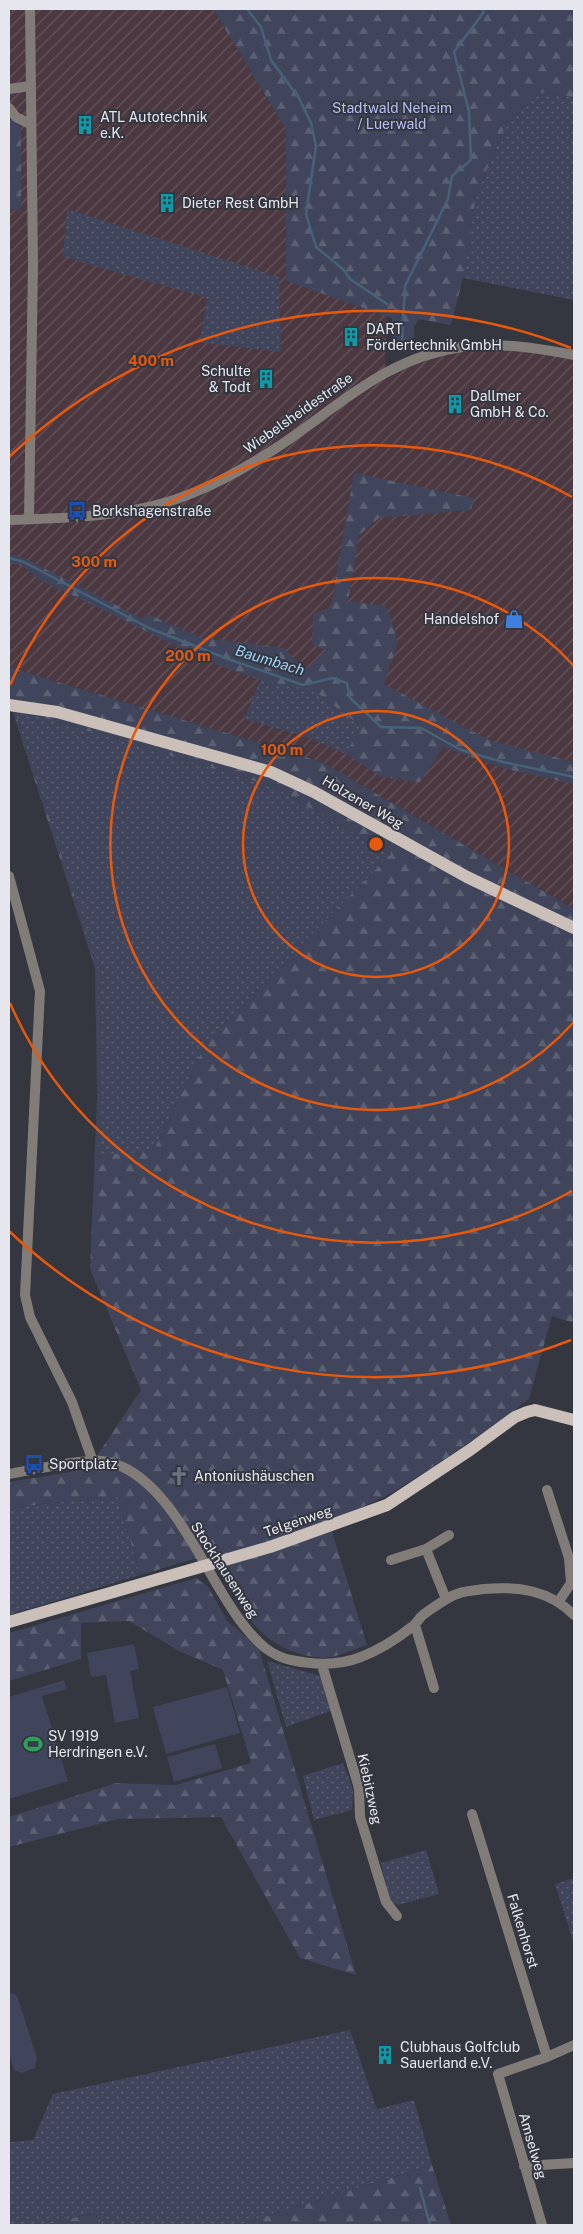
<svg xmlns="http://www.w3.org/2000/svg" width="583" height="2234" viewBox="0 0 583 2234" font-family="'Public Sans',sans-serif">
  <defs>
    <pattern id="industrial-furrows" width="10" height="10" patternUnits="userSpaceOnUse" patternTransform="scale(1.25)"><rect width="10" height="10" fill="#4b3841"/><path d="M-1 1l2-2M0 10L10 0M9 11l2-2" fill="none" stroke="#65555d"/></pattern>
    <pattern id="grass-dots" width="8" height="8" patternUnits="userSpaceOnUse" patternTransform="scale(1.25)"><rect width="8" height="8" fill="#41455b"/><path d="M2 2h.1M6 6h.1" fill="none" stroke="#5c6073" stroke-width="1.8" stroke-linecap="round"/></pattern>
    <pattern id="forest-firs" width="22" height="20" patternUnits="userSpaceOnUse" patternTransform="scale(1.25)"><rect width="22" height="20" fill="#41455b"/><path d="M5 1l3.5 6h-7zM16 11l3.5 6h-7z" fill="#5c6073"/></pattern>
  </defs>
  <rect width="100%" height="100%" fill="#343640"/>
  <path fill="url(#industrial-furrows)" d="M9,9H213L286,129V281L387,315L385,363L388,377L409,365L445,354L468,350L499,348L526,350L574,359V909L322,762L9,667V208L19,211L21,206V129L9,114Z"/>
  <path fill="url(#grass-dots)" d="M541,92L574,98V300L463,278L476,195L508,119Z
    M67,209L279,277L281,352L200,342L207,298L63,257Z
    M261,679L301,688H311L361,726L346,754L310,738L244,719Z
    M15,711L25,712L272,786L391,854L207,1041L153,1152L99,1156L97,969Z
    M118,1497L140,1575L9,1615V1510L40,1504Z
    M267,1661L321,1676L331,1711L286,1727Z
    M343,1763L353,1789L352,1810L314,1820L303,1776Z
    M426,1850L439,1894L398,1905L390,1901L381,1863Z
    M574,1878V1944L555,1884Z
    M350,2030L377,2109L414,2100L432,2165L238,2225H102L95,2212L47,2225H9V2142L33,2140L53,2094Z"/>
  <path fill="url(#forest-firs)" fill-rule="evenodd" d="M213,9H574V98L541,92L508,119L476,195L465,270L451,325L418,319L416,325H414V341L431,344L403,351L393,338L392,318L286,281V129Z
    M9,114L21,129V206L19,211L9,208Z
    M354,473L474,498L471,510L379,518L359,535L348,601L386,606L398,641L384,684L489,740L574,762V784L503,768L443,747L420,782L381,777L346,754L361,726L311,688C257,688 187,651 138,627C106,611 74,596 41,581L22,566L9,562V554L26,559L143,619L147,614L203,638L284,648L305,670L326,651L312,644L313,614L331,607Z
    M9,667L322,762L574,909V1323L552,1316L529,1399L479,1437L390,1494L329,1522L367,1645C354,1649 336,1658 323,1658C259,1653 236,1605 214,1553L140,1575L118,1497L40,1504L9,1510V1482L88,1469L141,1390L90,1269L97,1098L95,968L9,700ZM15,711L25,712L272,786L391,854L207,1041L153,1152L99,1155L98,969Z
    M196,1578L208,1587L228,1622L258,1646L356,1975L300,1958L221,1817L118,1819L9,1847V1817L116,1783L176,1785L251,1763L223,1670L179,1651L129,1621L81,1623V1659L9,1681V1633Z
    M432,2165L451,2225H238Z
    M96,2212L102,2225H47Z"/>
  <path fill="#41455b" d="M134,1644L139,1669L130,1671L139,1718L115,1723L106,1675L91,1677L87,1653Z
    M64,1680L67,1689L42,1696L68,1781L9,1799V1697Z
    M227,1687L240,1733L166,1754L153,1707Z
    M215,1744L222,1768L174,1782L167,1757Z
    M9,1993L15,1994L18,1998L37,2058L35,2068L21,2073L14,2070L9,2053Z"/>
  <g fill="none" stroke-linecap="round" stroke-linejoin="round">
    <path stroke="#466277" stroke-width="2.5" d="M247,9L261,27L271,60L299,98L311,123L316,146L306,214L316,247L343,269L350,279L387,304
      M395,309L403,313
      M402,343L405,286L448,199L452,176L471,160L469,112L454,52L483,13L484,9
      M9,558L24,562L149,628L228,659L303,685L333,678L347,683L350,698L381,727L421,728L461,750L503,762L574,777
      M420,2188L430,2225"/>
    <path stroke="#817c78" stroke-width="10" d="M9,89L30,86
      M9,108L16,117L30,124
      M29,519L33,263L30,9
      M9,520C71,518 136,517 195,492C219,482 243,469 265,455C331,415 380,358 462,347C500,342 537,348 574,355
      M9,876L40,991L25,1295L30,1317L72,1402L93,1462
      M9,1474C33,1470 80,1459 102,1461C170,1469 206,1581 246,1628C258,1643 271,1656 291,1660C314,1665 338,1666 361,1657C379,1650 398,1638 413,1626C417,1623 419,1618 423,1615C429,1610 437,1605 445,1600C459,1591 468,1591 484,1589C518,1586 549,1590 574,1615
      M547,1490L569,1558L571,1583L559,1601
      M426,1549L446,1599
      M391,1560L426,1549L449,1535
      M415,1625L434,1688
      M322,1665L359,1788L360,1817L386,1902L397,1916
      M472,1814L547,2057
      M524,2166L574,2163
      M542,2225L498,2074L547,2057L574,2045"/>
    <path stroke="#cac0b9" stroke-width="12" d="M9,705L57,712L271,772L314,792L467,877L574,928
      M9,1622L270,1547L387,1505L470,1450L515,1417L527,1412L535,1410L574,1420"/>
  </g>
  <g fill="none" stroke="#e8590c" stroke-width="2.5">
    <circle cx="376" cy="844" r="133"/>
    <path d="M574 1022A266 266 0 1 1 574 666"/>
    <path d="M572 1191A399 399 0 0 1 10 1003M10 685A399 399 0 0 1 572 497"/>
    <path d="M571 1340A533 533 0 0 1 9 1231M9 457A533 533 0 0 1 571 348"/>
  </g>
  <defs>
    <g id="building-bare" transform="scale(1.5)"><path d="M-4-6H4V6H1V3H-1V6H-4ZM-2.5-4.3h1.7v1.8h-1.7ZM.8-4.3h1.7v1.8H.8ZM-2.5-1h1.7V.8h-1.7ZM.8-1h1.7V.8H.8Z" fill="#0f9aa8" stroke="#343640" stroke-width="2.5" paint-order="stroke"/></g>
    <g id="bus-bare" transform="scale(1.5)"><path d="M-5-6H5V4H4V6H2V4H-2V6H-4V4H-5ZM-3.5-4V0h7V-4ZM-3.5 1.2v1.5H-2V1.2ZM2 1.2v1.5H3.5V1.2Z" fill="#1a4fb4" stroke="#343640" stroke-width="2.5" paint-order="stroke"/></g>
    <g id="shop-bare" transform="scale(1.5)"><path d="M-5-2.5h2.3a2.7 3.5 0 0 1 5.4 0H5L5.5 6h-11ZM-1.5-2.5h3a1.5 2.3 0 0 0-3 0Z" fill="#3f7fe0" stroke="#343640" stroke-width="2.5" paint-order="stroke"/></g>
    <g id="church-bare" transform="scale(1.5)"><path d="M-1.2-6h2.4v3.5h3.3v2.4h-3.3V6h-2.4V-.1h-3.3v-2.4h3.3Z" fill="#6b7280" stroke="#343640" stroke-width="2.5" paint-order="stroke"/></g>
    <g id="stadium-bare" transform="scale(1.5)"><path d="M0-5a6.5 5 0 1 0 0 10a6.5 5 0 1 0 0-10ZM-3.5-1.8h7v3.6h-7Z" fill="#2e9e5b" stroke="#343640" stroke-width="2.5" paint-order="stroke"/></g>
  </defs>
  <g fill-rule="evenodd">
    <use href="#building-bare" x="85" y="125"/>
    <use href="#building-bare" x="167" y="203"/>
    <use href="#building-bare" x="351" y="337"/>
    <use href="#building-bare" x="266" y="379"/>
    <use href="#building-bare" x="455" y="404"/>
    <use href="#bus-bare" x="77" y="511"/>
    <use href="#shop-bare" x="514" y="619"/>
    <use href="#bus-bare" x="34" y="1464"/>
    <use href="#church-bare" x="179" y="1476"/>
    <use href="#stadium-bare" x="33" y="1744"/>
    <use href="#building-bare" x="385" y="2055"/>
  </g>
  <g text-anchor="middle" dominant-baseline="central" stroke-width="4" stroke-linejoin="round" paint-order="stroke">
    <g font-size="14" fill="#b6bff5" stroke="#343640">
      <text x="392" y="108">Stadtwald Neheim<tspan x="392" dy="16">/ Luerwald</tspan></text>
    </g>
    <g font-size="14" fill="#e6e7ee" stroke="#343640" text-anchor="start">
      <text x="100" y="117">ATL Autotechnik<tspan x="100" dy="16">e.K.</tspan></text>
      <text x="182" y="203">Dieter Rest GmbH</text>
      <text x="366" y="329">DART<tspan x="366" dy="16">Fördertechnik GmbH</tspan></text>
      <text x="251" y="371" text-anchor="end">Schulte<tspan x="251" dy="16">&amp; Todt</tspan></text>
      <text x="470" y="396">Dallmer<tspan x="470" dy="16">GmbH &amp; Co.</tspan></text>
      <text x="92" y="511">Borkshagenstraße</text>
      <text x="499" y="619" text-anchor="end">Handelshof</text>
      <text x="49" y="1464">Sportplatz</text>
      <text x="194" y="1476">Antoniushäuschen</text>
      <text x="48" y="1736">SV 1919<tspan x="48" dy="16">Herdringen e.V.</tspan></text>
      <text x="400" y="2047">Clubhaus Golfclub<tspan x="400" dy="16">Sauerland e.V.</tspan></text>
    </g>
    <g font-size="14" fill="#e6e7ee" stroke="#343640">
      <text transform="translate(298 413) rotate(-35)">Wiebelsheidestraße</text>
      <text transform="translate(363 802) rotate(30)">Holzener Weg</text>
      <text transform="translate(298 1521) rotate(-19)">Telgenweg</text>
      <text transform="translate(225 1570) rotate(57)">Stockhausenweg</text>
      <text transform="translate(370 1789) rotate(78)">Kiebitzweg</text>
      <text transform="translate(523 1931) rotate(73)">Falkenhorst</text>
      <text transform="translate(533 2146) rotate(74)">Amselweg</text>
    </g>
    <g font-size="15" font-style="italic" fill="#9bd0f6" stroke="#343640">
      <text transform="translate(270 660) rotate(17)">Baumbach</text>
    </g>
  </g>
  <circle cx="376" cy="844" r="8" fill="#e8590c" stroke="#343640" stroke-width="2.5"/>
  <g font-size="15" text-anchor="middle" font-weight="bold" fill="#e8590c" stroke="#343640" stroke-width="4" stroke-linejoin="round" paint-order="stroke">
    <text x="151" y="366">400 m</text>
    <text x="94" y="567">300 m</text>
    <text x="188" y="661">200 m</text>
    <text x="282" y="755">100 m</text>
  </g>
  <rect width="583" height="2234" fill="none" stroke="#e6e7ee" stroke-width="20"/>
</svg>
